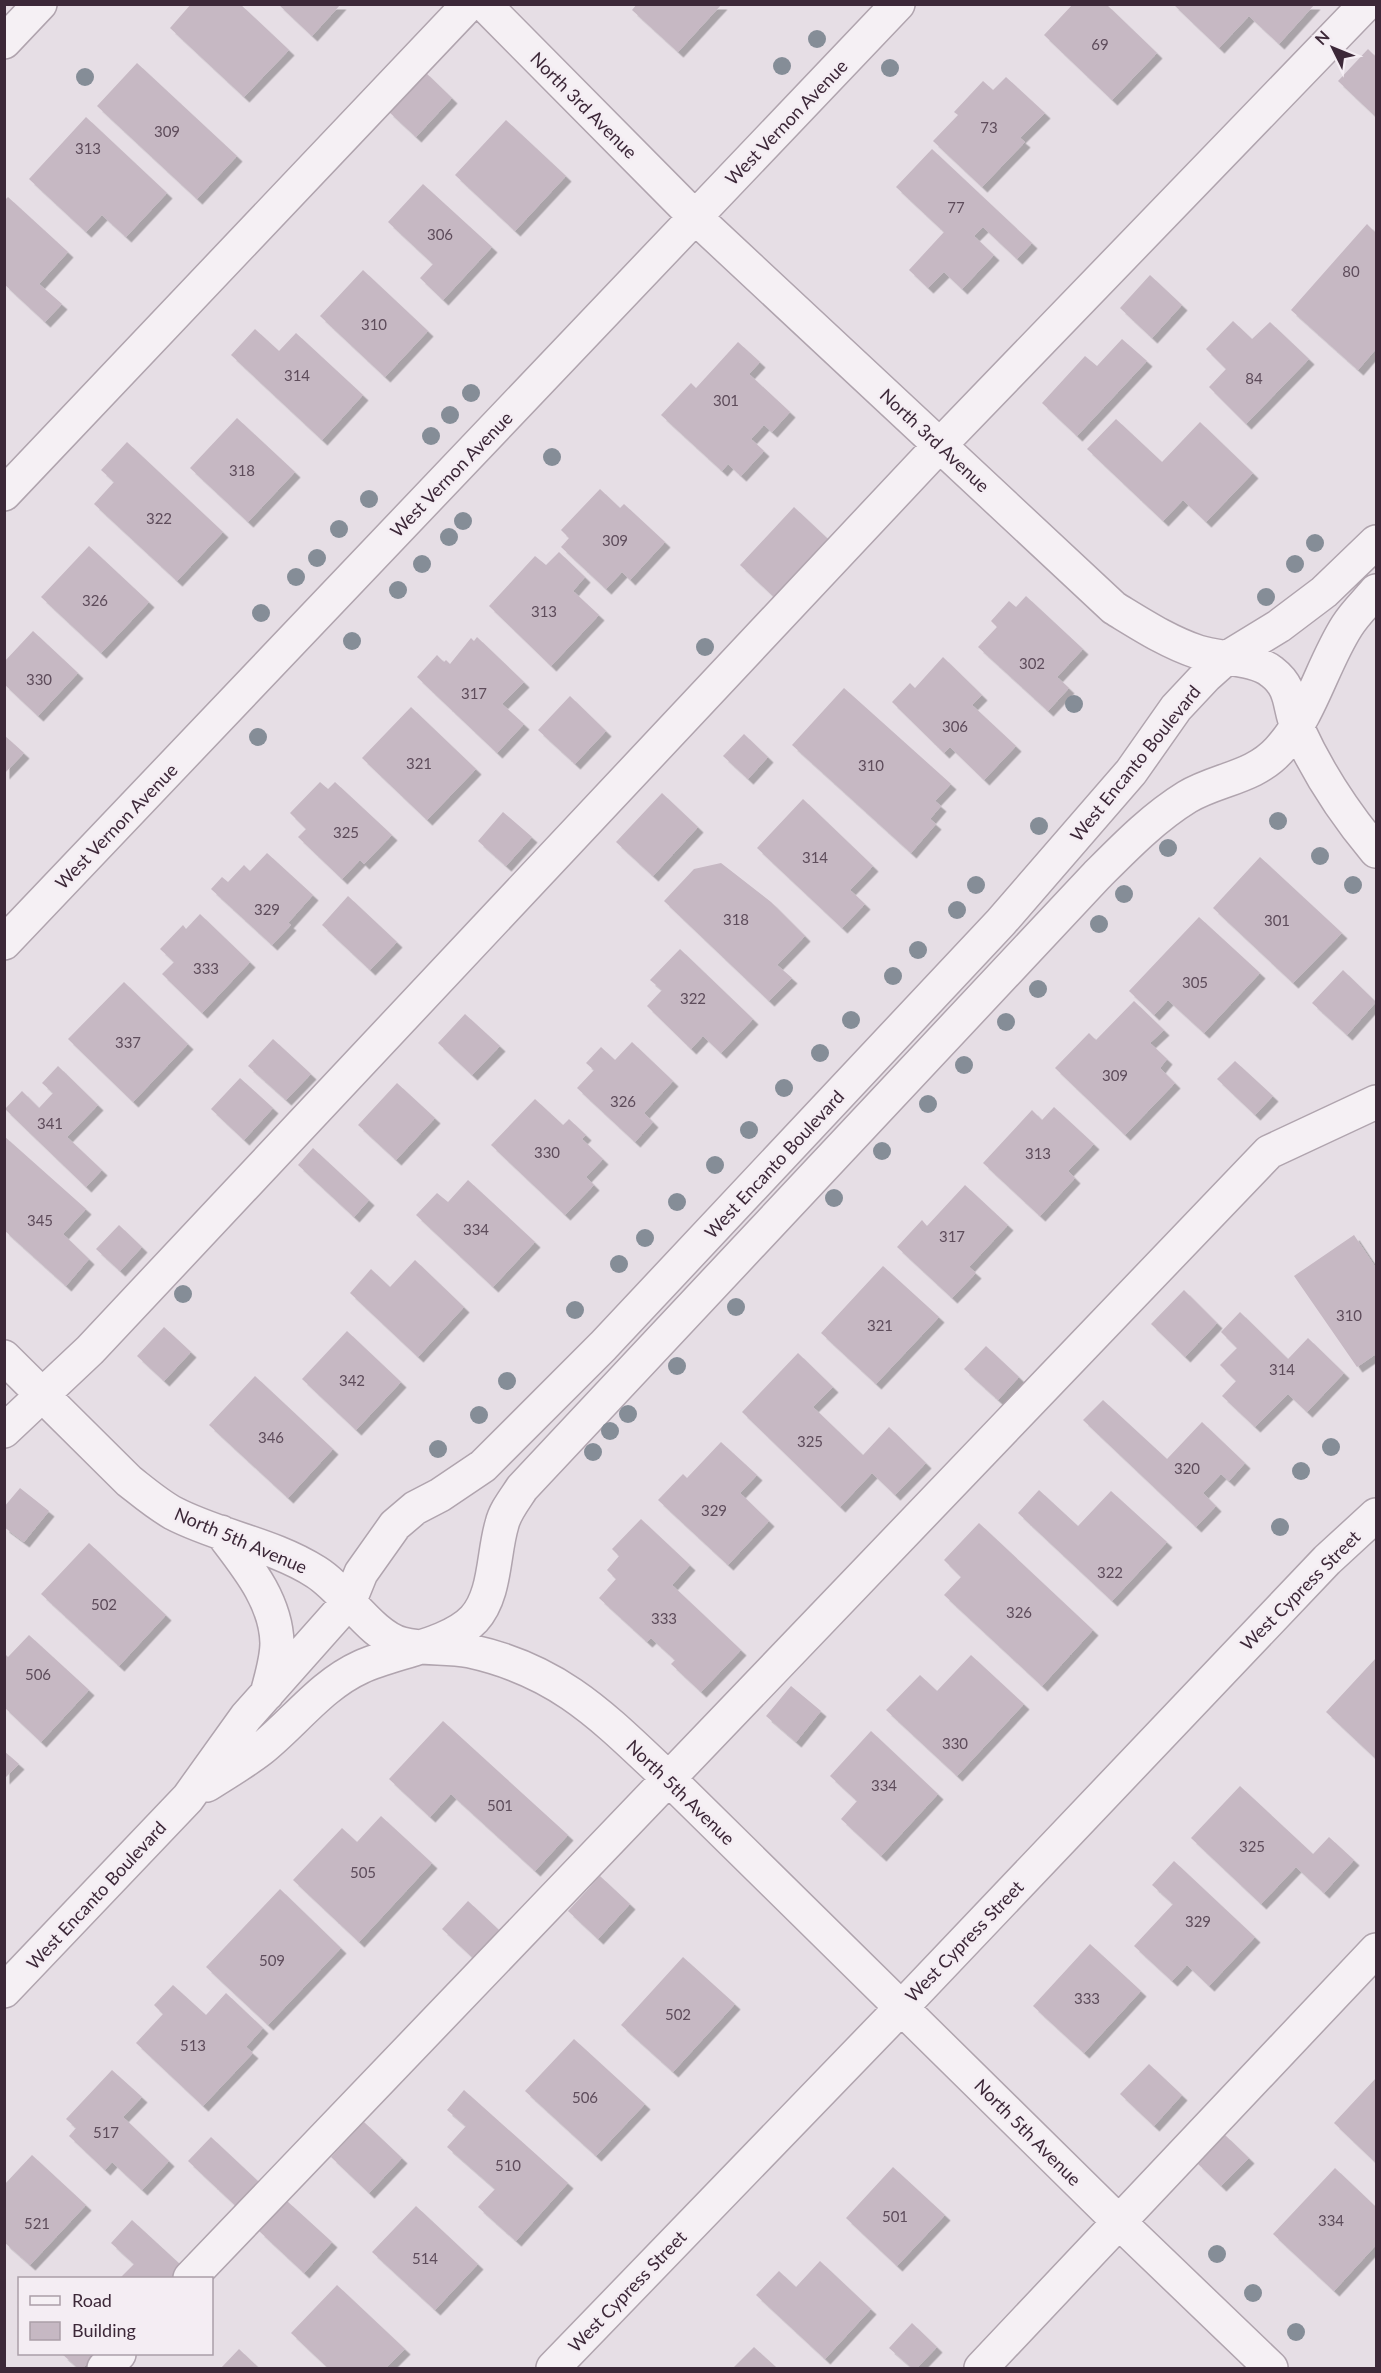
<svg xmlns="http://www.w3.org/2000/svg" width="1381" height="2373" viewBox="0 0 1381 2373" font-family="Lato,sans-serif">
  <defs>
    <filter id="shadow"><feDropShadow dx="5.5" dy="5.5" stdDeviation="0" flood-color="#0004"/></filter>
  </defs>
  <rect width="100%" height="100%" fill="#e6dee5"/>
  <path fill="#c6b8c3" filter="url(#shadow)" d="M191,4H240L289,50L244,97L170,28Z
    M278,4H341L312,36Z
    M637,4H722L678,52L632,10Z
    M1073,4H1106L1157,53L1112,100L1044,35Z
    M1173,4H1315L1279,44L1249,16L1219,48Z
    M1368,49L1376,57V117L1338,81Z
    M137,63L237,156L197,199L97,106Z
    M424,71L452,98L416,137L388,111Z
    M1006,77L1045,113L1020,138L1025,142L982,187L933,141L958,115L954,112L983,81L993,90Z
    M86,117L167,193L126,237L102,215L86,232L29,179Z
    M506,120L566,176L515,231L455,175Z
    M932,149L1032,243L1017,259L983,227L974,236L994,255L962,289L944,272L928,288L909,270L944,232L896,187Z
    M423,184L492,247L443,300L420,278L433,264L388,222Z
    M8,197L68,252L39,284L62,304L45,322L4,284V201Z
    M1367,224L1376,233V349L1358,370L1291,310Z
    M363,270L428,331L385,377L320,316Z
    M1150,275L1182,305L1152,338L1120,308Z
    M1233,321L1252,339L1270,322L1309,359L1246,424L1209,387L1226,369L1206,349Z
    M255,329L279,351L296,333L363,395L322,440L231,355Z
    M1122,339L1147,361L1077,436L1042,403L1085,356L1097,366Z
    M738,342L760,362L749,374L790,412L772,432L764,425L751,439L764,451L741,476L728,464L722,471L661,415L691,383L696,388Z
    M237,418L295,472L248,522L190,468Z
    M1116,419L1162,462L1200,422L1253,473L1206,522L1183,500L1163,521L1087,449Z
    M127,442L223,532L177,581L94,504L114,482L101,470Z
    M600,489L620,508L624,504L665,542L630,580L622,572L606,589L561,547L569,538L561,530Z
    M794,507L828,539L774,597L740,565Z
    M89,546L149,602L101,653L41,597Z
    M559,552L585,577L573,591L599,615L551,666L489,606L535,556L546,565Z
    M1026,596L1083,649L1057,677L1069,688L1048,711L978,647L997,627L991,621L1009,601L1016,607Z
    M33,631L78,673L38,716L4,684V662Z
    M477,637L524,682L502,704L524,724L497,753L417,677L437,655L444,662L446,660L450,664L471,638L474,641Z
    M943,657L982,695L972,705L1016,746L984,780L950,747L944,753L892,702L910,683L915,688Z
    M844,688L951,784L935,801L941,806L930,819L936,824L911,853L792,745Z
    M570,696L606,731L575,764L538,730Z
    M411,707L476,769L427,820L362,758Z
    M744,734L768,757L748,779L723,756Z
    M4,735L24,753L4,774Z
    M320,782L328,789L335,782L392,835L364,864L360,860L342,879L298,837L306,829L290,813Z
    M662,793L698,827L653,876L616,842Z
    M803,799L873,866L850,890L865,904L842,928L757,848Z
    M503,812L532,837L506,866L478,841Z
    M267,853L313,895L288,923L291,925L272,945L211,889L222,877L228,882L244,865L250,871Z
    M1260,857L1342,933L1293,983L1213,908Z
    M721,863L771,902L805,936L777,965L792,978L769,1001L664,901L694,869Z
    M348,896L397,942L370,970L322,925Z
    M200,914L250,962L202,1013L162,974L174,962L160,949L183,925L186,929Z
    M1199,917L1260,973L1204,1033L1168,1000L1154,1015L1129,991Z
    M680,949L753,1019L721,1053L703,1036L691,1049L647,1006L662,990L650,980Z
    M1343,970L1376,1002L1347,1035L1312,1003Z
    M124,982L188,1044L133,1102L68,1039Z
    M1134,1001L1164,1030L1150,1043L1167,1059L1160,1068L1175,1083L1125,1135L1055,1068L1089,1033L1096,1040Z
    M465,1014L500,1046L472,1075L438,1043Z
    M273,1039L311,1074L286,1100L248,1066Z
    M632,1042L673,1081L644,1113L653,1122L635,1142L577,1088L594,1070L586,1063L601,1047L615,1060Z
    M1235,1061L1273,1096L1255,1115L1217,1079Z
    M58,1066L98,1105L67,1137L102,1170L86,1187L5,1109L22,1091L39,1108L53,1093L42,1083Z
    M240,1078L273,1108L244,1140L211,1109Z
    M397,1083L435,1118L396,1160L358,1125Z
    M535,1099L563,1125L569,1119L586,1135L582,1139L603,1159L586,1177L594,1185L565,1215L491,1145Z
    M1054,1107L1094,1144L1068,1171L1075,1178L1040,1216L983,1163L1032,1110L1042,1120Z
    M4,1136L86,1209L63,1234L89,1259L66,1286L4,1230Z
    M313,1148L369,1200L354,1217L298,1165Z
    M468,1180L535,1242L493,1287L416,1215L437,1193L448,1202Z
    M965,1185L1008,1225L969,1267L976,1273L952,1298L897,1247L922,1220L927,1226Z
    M119,1225L142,1247L120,1271L96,1249Z
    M1354,1235L1376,1268V1354L1357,1367L1294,1276Z
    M415,1260L464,1307L418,1357L350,1293L371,1269L390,1287Z
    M883,1266L939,1317L876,1384L821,1333Z
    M1184,1290L1217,1323L1185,1357L1151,1324Z
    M1240,1312L1288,1359L1308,1338L1344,1373L1307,1412L1288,1394L1255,1427L1222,1396L1236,1381L1220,1365L1237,1348L1221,1332Z
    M164,1327L191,1352L164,1381L137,1356Z
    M347,1331L401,1382L356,1430L302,1379Z
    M986,1346L1019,1377L998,1400L964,1369Z
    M798,1353L833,1387L813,1407L863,1455L889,1427L926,1463L895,1495L872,1473L840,1507L742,1412Z
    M255,1376L333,1449L288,1498L209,1425Z
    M1103,1400L1167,1459L1202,1422L1245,1463L1229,1481L1221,1474L1203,1493L1216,1506L1196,1527L1083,1420Z
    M721,1442L757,1475L740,1493L769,1521L728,1565L658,1500L683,1474L687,1478Z
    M20,1488L49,1511L24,1542L4,1527V1507Z
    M1039,1490L1078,1526L1111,1491L1167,1542L1112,1601L1018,1513Z
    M641,1519L690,1565L672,1585L741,1650L701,1692L671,1664L675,1660L651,1638L647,1642L599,1598L616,1579L607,1570L619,1556L612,1549Z
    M979,1523L1093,1630L1042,1686L944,1595L961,1577L944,1560Z
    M89,1543L166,1615L119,1666L41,1594Z
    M29,1635L89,1690L41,1742L4,1707V1653L8,1657Z
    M971,1655L1024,1704L957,1776L886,1710L920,1675L937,1691Z
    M1376,1658V1759L1326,1712Z
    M791,1686L821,1711L796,1742L766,1716Z
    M443,1721L568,1835L535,1871L451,1794L430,1817L389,1779Z
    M871,1731L938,1794L881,1856L841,1819L857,1801L830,1776Z
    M4,1751L19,1764L4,1779Z
    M1240,1786L1313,1854L1329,1837L1354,1860L1324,1893L1296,1867L1261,1904L1191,1838Z
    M381,1816L432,1863L359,1942L293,1880L342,1828L357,1842Z
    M1174,1861L1255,1937L1209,1986L1187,1965L1172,1981L1134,1946L1173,1904L1152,1885Z
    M600,1876L630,1904L598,1939L568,1911Z
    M280,1889L341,1948L268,2025L206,1967Z
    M468,1901L499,1930L473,1958L442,1929Z
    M1090,1944L1141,1991L1084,2053L1033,2006Z
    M683,1957L735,2004L673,2072L621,2025Z
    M173,1985L206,2015L226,1993L263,2028L246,2047L253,2053L203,2106L136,2043L163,2014L154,2005Z
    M574,2039L645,2104L596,2156L525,2091Z
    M1149,2064L1182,2095L1154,2126L1120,2094Z
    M112,2070L142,2097L123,2117L169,2161L142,2190L112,2162L105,2170L69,2136L76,2128L66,2119Z
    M1376,2078V2163L1334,2123Z
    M464,2090L568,2183L516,2241L478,2207L495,2189L447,2147L466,2126L447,2110Z
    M364,2122L402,2158L369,2193L331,2157Z
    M1225,2135L1249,2158L1221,2186L1197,2163Z
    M211,2137L261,2184L238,2208L188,2161Z
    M32,2155L86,2205L30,2265L4,2242V2185Z
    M893,2167L945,2215L897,2266L846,2218Z
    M1335,2168L1376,2207V2245L1334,2291L1273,2234Z
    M287,2201L332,2242L304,2273L259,2231Z
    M416,2206L478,2264L435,2310L372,2252Z
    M132,2220L182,2266L171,2278H120L134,2264L111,2243Z
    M820,2261L871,2309L825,2359L756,2295L779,2271L796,2287Z
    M337,2285L405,2349L386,2368H328L291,2333Z
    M912,2323L937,2347L917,2368H912L889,2348Z
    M754,2347L777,2368H733Z
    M239,2349L259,2368H221Z
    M62,2354H97L83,2368H78Z"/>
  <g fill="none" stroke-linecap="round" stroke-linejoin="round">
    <g stroke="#b0a4ae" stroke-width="36">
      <path id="minor" d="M484,4L695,217L1114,608C1142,625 1168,642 1198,652C1220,659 1255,658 1272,672C1294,689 1288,707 1298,729C1318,773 1345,814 1376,851
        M4,42L40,4
        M4,494L469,4
        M4,943L898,4
        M4,1357L129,1481C143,1492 157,1504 173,1513C219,1537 272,1544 316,1572C345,1590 371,1636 402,1644C424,1650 448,1646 470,1651C561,1671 604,1718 669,1779L1120,2223L1271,2368
        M4,1431L90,1350L940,445L1366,4
        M221,1532C246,1565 276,1600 277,1643C277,1660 271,1678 267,1694
        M207,1785C224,1774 243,1763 260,1750C294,1723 321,1685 361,1667C393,1652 450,1645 474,1619C496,1595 493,1553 502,1524C505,1511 515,1499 522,1488L1097,875C1125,847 1153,818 1187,797C1217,779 1254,778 1279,750C1311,715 1322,665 1347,626C1355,613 1367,602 1376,591
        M4,1991L188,1798L246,1717L350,1600L361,1573L395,1525L415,1508L440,1495L483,1466L603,1346L1001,922L1131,772L1176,708L1206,676L1225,659L1279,626L1324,592L1376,542
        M190,2278L1269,1152L1376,1102
        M104,2368L119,2354
        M553,2368L901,2008L1327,1560L1376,1515
        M981,2368L1376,1950"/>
    </g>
    <use href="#minor" stroke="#f5f0f4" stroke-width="33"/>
  </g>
  <g fill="#858d97">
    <circle cx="817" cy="39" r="9"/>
    <circle cx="782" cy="66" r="9"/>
    <circle cx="890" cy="68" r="9"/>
    <circle cx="85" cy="77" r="9"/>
    <circle cx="471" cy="393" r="9"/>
    <circle cx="450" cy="415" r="9"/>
    <circle cx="431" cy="436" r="9"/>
    <circle cx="552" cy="457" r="9"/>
    <circle cx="369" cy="499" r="9"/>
    <circle cx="463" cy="521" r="9"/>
    <circle cx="339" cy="529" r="9"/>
    <circle cx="449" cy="537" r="9"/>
    <circle cx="1315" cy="543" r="9"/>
    <circle cx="317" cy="558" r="9"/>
    <circle cx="422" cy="564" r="9"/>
    <circle cx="1295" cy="564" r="9"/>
    <circle cx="296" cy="577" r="9"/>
    <circle cx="398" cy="590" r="9"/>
    <circle cx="1266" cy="597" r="9"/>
    <circle cx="261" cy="613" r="9"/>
    <circle cx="352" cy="641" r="9"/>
    <circle cx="705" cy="647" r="9"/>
    <circle cx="1074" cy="704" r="9"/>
    <circle cx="258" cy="737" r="9"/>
    <circle cx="1278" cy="821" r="9"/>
    <circle cx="1039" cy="826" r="9"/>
    <circle cx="1168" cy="848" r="9"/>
    <circle cx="1320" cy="856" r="9"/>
    <circle cx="976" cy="885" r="9"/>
    <circle cx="1353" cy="885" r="9"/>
    <circle cx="1124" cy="894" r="9"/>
    <circle cx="957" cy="910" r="9"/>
    <circle cx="1099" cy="924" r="9"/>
    <circle cx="918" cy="950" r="9"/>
    <circle cx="893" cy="976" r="9"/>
    <circle cx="1038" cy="989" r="9"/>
    <circle cx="851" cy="1020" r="9"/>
    <circle cx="1006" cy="1022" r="9"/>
    <circle cx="820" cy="1053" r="9"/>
    <circle cx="964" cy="1065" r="9"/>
    <circle cx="784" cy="1088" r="9"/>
    <circle cx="928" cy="1104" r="9"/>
    <circle cx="749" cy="1130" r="9"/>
    <circle cx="882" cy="1151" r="9"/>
    <circle cx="715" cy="1165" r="9"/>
    <circle cx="834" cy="1198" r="9"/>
    <circle cx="677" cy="1202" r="9"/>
    <circle cx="645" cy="1238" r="9"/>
    <circle cx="619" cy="1264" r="9"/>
    <circle cx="183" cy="1294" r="9"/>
    <circle cx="736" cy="1307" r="9"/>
    <circle cx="575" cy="1310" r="9"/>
    <circle cx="677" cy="1366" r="9"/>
    <circle cx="507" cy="1381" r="9"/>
    <circle cx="628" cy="1414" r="9"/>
    <circle cx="479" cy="1415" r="9"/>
    <circle cx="610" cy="1431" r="9"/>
    <circle cx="1331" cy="1447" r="9"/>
    <circle cx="438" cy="1449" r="9"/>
    <circle cx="593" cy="1452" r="9"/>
    <circle cx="1301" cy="1471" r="9"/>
    <circle cx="1280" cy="1527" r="9"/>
    <circle cx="1217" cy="2254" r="9"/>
    <circle cx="1253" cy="2293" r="9"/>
    <circle cx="1296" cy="2332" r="9"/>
  </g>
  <g text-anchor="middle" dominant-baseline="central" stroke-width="5" stroke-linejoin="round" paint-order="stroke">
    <g font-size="15" fill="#5e4c5b">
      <text x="1100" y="44">69</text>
      <text x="989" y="127">73</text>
      <text x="167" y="131">309</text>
      <text x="88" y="148">313</text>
      <text x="956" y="207">77</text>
      <text x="440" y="234">306</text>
      <text x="1351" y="271">80</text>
      <text x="374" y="324">310</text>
      <text x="297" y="375">314</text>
      <text x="1254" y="378">84</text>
      <text x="726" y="400">301</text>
      <text x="242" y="470">318</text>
      <text x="159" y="518">322</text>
      <text x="615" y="540">309</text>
      <text x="95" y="600">326</text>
      <text x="544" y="611">313</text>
      <text x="1032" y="663">302</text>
      <text x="39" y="679">330</text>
      <text x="474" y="693">317</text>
      <text x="955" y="726">306</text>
      <text x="419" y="763">321</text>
      <text x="871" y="765">310</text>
      <text x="346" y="832">325</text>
      <text x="815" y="857">314</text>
      <text x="267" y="909">329</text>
      <text x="736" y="919">318</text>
      <text x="1277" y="920">301</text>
      <text x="206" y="968">333</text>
      <text x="1195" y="982">305</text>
      <text x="693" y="998">322</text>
      <text x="128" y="1042">337</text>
      <text x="1115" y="1075">309</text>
      <text x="623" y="1101">326</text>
      <text x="50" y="1123">341</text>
      <text x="547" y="1152">330</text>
      <text x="1038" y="1153">313</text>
      <text x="40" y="1220">345</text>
      <text x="476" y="1229">334</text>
      <text x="952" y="1236">317</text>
      <text x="1349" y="1315">310</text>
      <text x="880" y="1325">321</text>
      <text x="1282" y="1369">314</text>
      <text x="352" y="1380">342</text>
      <text x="271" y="1437">346</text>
      <text x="810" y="1441">325</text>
      <text x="1187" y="1468">320</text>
      <text x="714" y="1510">329</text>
      <text x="1110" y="1572">322</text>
      <text x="104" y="1604">502</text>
      <text x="1019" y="1612">326</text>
      <text x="664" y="1618">333</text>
      <text x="38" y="1674">506</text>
      <text x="955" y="1743">330</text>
      <text x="884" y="1785">334</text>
      <text x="500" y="1805">501</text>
      <text x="1252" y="1846">325</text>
      <text x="363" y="1872">505</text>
      <text x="1198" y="1921">329</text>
      <text x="272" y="1960">509</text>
      <text x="1087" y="1998">333</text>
      <text x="678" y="2014">502</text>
      <text x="193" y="2045">513</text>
      <text x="585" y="2097">506</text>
      <text x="106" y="2132">517</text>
      <text x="508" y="2165">510</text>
      <text x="895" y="2216">501</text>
      <text x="1331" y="2220">334</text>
      <text x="37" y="2223">521</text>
      <text x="425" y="2258">514</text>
    </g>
    <g font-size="18" fill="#3c2838" stroke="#f4edf3">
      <text transform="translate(584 105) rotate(45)">North 3rd Avenue</text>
      <text transform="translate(786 122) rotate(-46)">West Vernon Avenue</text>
      <text transform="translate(935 440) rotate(43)">North 3rd Avenue</text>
      <text transform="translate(451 474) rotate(-46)">West Vernon Avenue</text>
      <text transform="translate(1135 763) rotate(-51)">West Encanto Boulevard</text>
      <text transform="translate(116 826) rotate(-46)">West Vernon Avenue</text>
      <text transform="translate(774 1164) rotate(-47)">West Encanto Boulevard</text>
      <text transform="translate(241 1540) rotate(23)">North 5th Avenue</text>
      <text transform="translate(1300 1590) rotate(-45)">West Cypress Street</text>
      <text transform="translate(681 1792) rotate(44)">North 5th Avenue</text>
      <text transform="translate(96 1895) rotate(-47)">West Encanto Boulevard</text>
      <text transform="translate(964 1941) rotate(-46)">West Cypress Street</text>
      <text transform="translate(1028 2132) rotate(45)">North 5th Avenue</text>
      <text transform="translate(627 2291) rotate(-46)">West Cypress Street</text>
    </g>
  </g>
  <rect width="1381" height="2373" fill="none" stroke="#3c2838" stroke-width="12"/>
  <rect x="18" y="2277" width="195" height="78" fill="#f4edf3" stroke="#aa9ea8" stroke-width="1.5"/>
  <rect x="30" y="2296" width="30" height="9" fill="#f5f0f4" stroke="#aa9ea8" stroke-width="1.5"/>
  <text x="72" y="2307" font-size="18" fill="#3c2838">Road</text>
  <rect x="30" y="2322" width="30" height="18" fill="#c6b8c3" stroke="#aa9ea8" stroke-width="1.5"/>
  <text x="72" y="2337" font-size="18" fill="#3c2838">Building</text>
  <g transform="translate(1333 48) rotate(313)" stroke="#f4edf3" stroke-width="4.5" paint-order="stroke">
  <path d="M0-4.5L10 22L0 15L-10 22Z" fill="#3c2838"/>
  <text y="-9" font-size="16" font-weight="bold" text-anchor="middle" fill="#3c2838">N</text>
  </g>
</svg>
